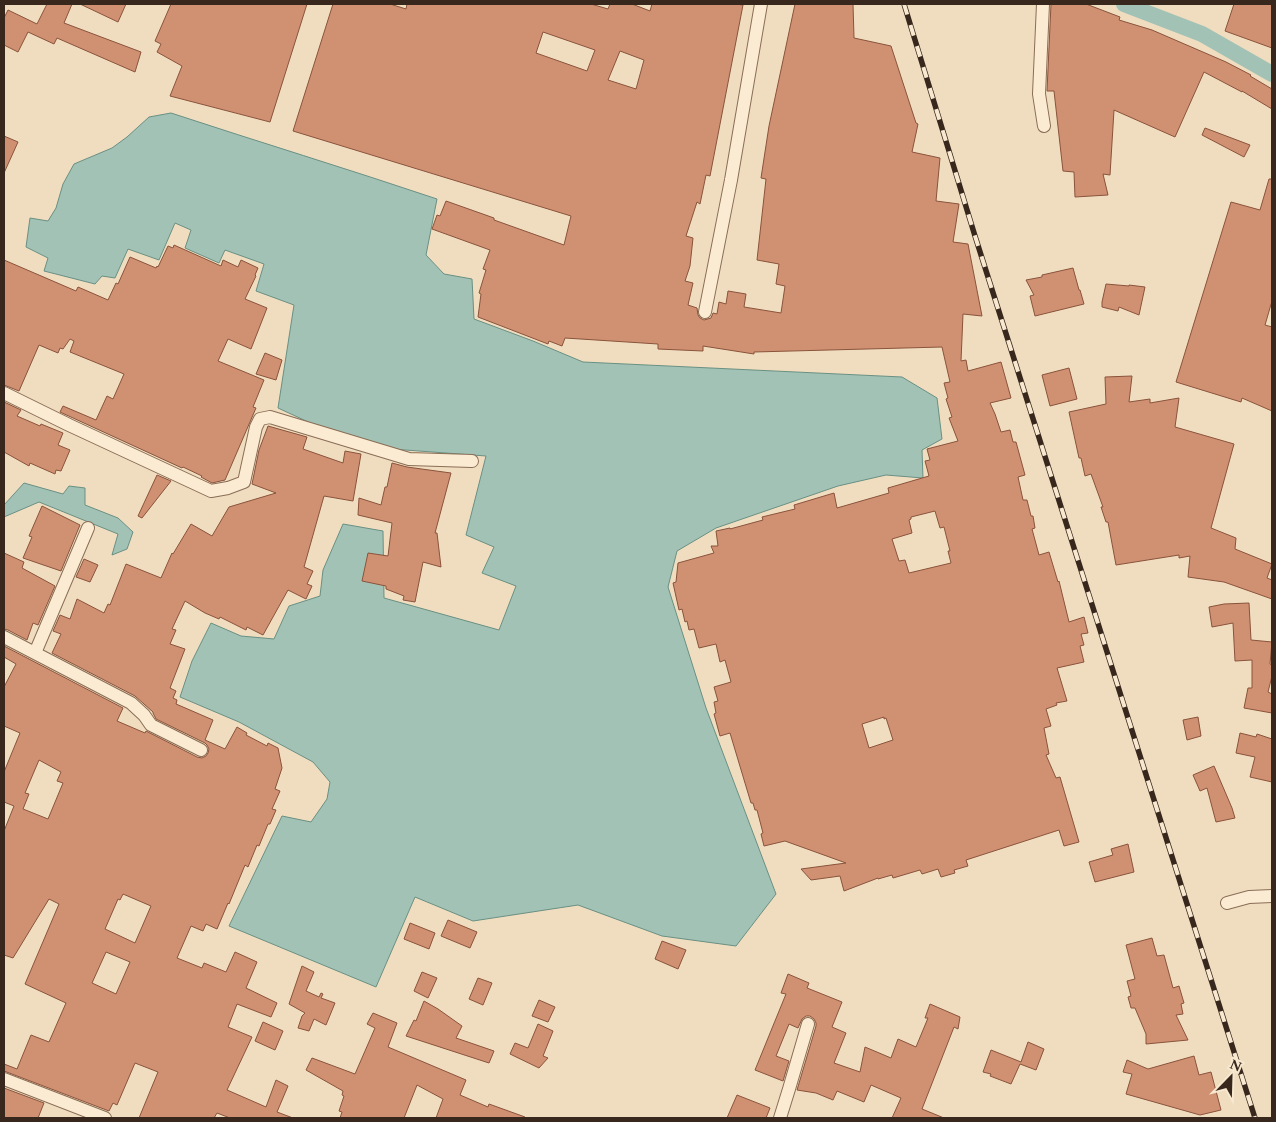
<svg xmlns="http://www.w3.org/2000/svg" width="1276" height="1122" viewBox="0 0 1276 1122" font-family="Spectral,serif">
  <rect width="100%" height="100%" fill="#f0ddbf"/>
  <path fill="#a2c2b6" stroke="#699083" d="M171,113C259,142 348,169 437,199L426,255L444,274L472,279L474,319L533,341L583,362L902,377L937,398L942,439L922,450L923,478L886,475L838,486L716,528L677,551L668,587L706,708L776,894L736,946L662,936L578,905L473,921L415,897L376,987L229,926L282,816L311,822L327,799L330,782L313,762L239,722L180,697L192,661L211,623L241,636L274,639L289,606L320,596L323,570L343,524L383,531L384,598L499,630L516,586L482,573L494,547L466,535L486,456L392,449L319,427L278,408L294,305L256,291L264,264L225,250L219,263L185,248L191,230L175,223L159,260L128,249L115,278L102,276L95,284L44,271L48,258L26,247L30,218L48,221L56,208L63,184L74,164L112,148L127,137L149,117Z
    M24,483L63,494L69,486L85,488V505L118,518L133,532L127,549L112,555L118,534L39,502L4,517V505Z"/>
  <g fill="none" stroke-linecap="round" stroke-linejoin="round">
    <path stroke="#a2c2b6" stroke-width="16" d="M1124,4L1202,34L1272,74"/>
  </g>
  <path fill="#d09173" stroke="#8a533b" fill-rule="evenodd" d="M47,4H72L64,23L141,52L135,72L57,38L54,44L28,32L18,52L4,45V18L8,10L37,24Z
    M80,4H126L118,22Z
    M171,4H307L270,122L170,96L182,66L157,52L161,44L155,41Z
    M333,4H390L406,9L407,4H591L608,9L610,4H632L650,11L652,4H736L743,5L710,176L706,175L700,204L697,202L686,236L693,238L690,266L685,281L693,283L688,305L697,308L698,315L700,318L704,320L711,318L713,313L717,314L719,302L726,304L728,291L746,294L744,307L781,313L785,286L776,284L779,264L757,260L766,179L761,178L769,126L795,4H853L854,38L891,46L916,123L918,124L912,152L940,158L936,201L959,204L953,242L968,244L982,316L963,314L961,361L966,360L968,371L1001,362L1011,398L990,403L995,414L1001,432L1010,430L1013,442H1016L1025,475L1018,477L1023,500H1027L1031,516H1033L1035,528L1032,529L1039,555L1049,552L1058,582L1059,581L1069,622L1084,617L1088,633L1081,634L1084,645L1080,646L1084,662L1057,668L1067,701L1056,703L1057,705L1046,709L1051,726L1044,728L1049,754L1046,755L1056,778L1060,777L1079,842L1064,846L1059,830L966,860L968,866L954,870L955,873L941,877L938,869L922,874L920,870L893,878L892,875L878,879V878L844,891L840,876L811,880L801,869L846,863L785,841L764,846L761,834L763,833L757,810H755L753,803H751L730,733L720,736L714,714L716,713L714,702L718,701L714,687L731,682L725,660L720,662L716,644L699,648L694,629L689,630L687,621L685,622L682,609L679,610L673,583L676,582L678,563L714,553L711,546H718L716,531L730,528V529L763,520L762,517L795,509L794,505L834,493L837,508L889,493L888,488L929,476L925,461L930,460L927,449L958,441L949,418L952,417L946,399L948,398L944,383L950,382L942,347L754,352V354L703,346V351L658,349V344L565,338L562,346L549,341L548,344L478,317L481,294L479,293L486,270L483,269L490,250L432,229L437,215L440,216L446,201L494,218V220L564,245L571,216L293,131ZM543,32L595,50L587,71L536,53ZM620,51L644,60L636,89L608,80ZM935,511L940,528L944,527L950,551H948L951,563L909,573L905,560L899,561L892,539L912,533L909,520L911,519V517ZM884,717V719L886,718L893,740L869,748L862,724Z
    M1051,4H1086L1120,17L1119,20L1152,30L1226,62L1251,75L1250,76L1272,89V109L1242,91V92L1204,72L1175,137L1114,110L1110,175L1103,174L1108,195L1075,197L1074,172L1063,171L1054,91H1047Z
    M1234,4H1272V48L1225,31Z
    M1205,128L1250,145L1244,157L1202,135Z
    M4,136L18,142L4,173Z
    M1269,179H1272V301L1265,325L1272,327V411L1242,398L1241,402L1176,382L1231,202L1260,210Z
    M174,245L221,266L223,260L238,267L241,260L258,268L255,275L256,276L245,299L267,308L251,349L228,339L218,361L264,380L253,407L256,408L225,480L212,483L201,477L202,476L183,467L182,468L60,412L63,406L96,420L107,396L113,399L124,374L70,352L74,341L70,339L63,349L60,348L58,353L39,345L19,391L4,385V260L76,291L78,287L108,300L116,283L118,284L130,257L156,268L157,266L158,267L168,246L173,248Z
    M1073,268L1079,290H1080L1084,304L1035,316L1030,296L1034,295L1026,280L1042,277V275Z
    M1106,284L1129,286V285L1145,287L1139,315L1119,307L1118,311L1102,307V302Z
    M265,353L282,360L276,380L256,374Z
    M1069,368L1077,399L1050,406L1042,375Z
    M1132,376L1129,402L1150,399V403L1179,398L1175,427L1234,444L1211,528L1236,538L1235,549L1272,564L1267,578L1272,580V599L1224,582L1188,577L1190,556L1179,558V555L1116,565L1108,522H1106L1101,507H1103L1091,474L1085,476L1081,458H1079L1069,412L1106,404L1105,377Z
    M4,402L21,410L17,416L40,426L41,424L63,433L58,445L70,450L61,471L56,470L55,474L30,463L29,466L4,452Z
    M268,426L307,437L303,449L343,463L345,451L361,454L353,501L324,496L304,567L313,571L307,584L312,586L306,599L288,590L263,635L247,627L246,630L220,617L219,619L205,613L185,601L172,629L176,630L170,644L185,649L170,688L176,691L173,698L177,700L176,704L213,720L205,740L225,749L237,727L247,733L246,735L267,746L268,743L278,748L282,768L275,789L280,791L272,809L276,810L270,824H268L259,846L257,845L248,867L245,865L229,904L228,903L217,929L206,924L203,931L191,926L177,958L202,968L204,963L226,972L235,952L257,962L246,988L277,1003L271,1017L237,1004L228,1027L252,1037L227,1090L266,1107L276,1080L288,1086L277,1112L293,1118H230L217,1113L214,1118H139L158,1072L135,1063L117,1105L113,1103L109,1111L4,1071V1064L17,1069L31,1035L49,1042L66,1003L25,984L59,904L49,899L13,958L4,955V831L14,806L4,802V772L20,733L4,726V687L16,664L4,657V646L123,708L117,721L145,733L146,731L197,757L202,758L206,756L208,753L209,749L207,745L205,743L156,719L153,713V712L135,696L52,653L61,634L53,631L60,615L70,619L77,599L104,613L108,604L110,605L126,564L161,578L172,553L173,554L191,524L212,536L229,507L276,493L252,484L259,450ZM39,760L61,772L57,781L63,783L48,819L23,809L29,794L25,793ZM123,894L151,906L135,943L105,929L118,899L120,900ZM106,952L130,962L116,994L92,983Z
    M392,463L407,467L451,473L435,533H437L441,567L423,562L415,602L403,600L404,596L386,589V586L362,581L368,553L388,556L392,523L358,515L359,498L381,505L385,487H387Z
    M157,475L171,481L142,518L138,516Z
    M42,506L80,525L61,571L23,558L32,537L29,536Z
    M4,553L24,562L22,568L55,586L38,625L33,623L27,640L8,630L4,629Z
    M84,559L98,565L90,582L76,577Z
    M1249,603L1251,640L1272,642L1270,664L1272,665V676L1268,692L1272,694V713L1244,708L1248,688H1252V660L1235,661L1233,623L1212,627L1209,607L1224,604Z
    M1198,717L1201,736L1187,740L1183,720Z
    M1240,733L1256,737L1257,734L1272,739V782L1250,777L1255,757L1236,753Z
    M1214,766L1232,808L1235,818L1216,822L1207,788L1200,791L1193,775Z
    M1128,844L1134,872L1095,882L1089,862L1113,855L1111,849Z
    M448,920L477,932L470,948L441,936Z
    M410,923L435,933L429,949L404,939Z
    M1152,938L1157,956L1164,955L1173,988L1179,986L1184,1003L1181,1004L1183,1014L1176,1015L1188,1040L1146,1044V1034L1135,1008H1131L1128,997L1131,996L1127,981L1135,979L1126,945Z
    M662,941L686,950L678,969L655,959Z
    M302,966L314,972L306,991L319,997L321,993L323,994L321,998L335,1003L326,1025L314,1019L309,1031L298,1028L302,1016L305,1013L289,1004Z
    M422,972L437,978L428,998L414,991Z
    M788,974L809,983L807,988L842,1002L832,1027L846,1033L834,1063L860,1072L865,1047L891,1058L898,1039L916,1047L928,1018H925L930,1004L960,1017L958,1029L954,1027L922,1109L944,1118H892L901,1098L871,1085L864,1102L837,1091L833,1100L816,1093L797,1090L816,1026V1023L814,1019L810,1016H806L802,1019L798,1028L789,1024L776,1056L789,1061L783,1081L755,1070L786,994L781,993Z
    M478,978L492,983L483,1005L469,999Z
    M539,1000L555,1007L548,1022L532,1016Z
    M424,1001L438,1009L462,1026L456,1038L494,1051L489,1063L406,1036L414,1020L416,1021Z
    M373,1013L397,1023L388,1047L466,1080L460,1095L488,1107L489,1104L525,1117V1118H436L443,1099L417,1085L404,1118H340L342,1112L339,1111L344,1096L342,1095L343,1091L306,1070L312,1058L355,1074L375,1028L367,1024Z
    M263,1022L283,1031L275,1050L255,1041Z
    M538,1024L553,1031L543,1056L548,1058L539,1068L510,1054L515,1043L528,1048Z
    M1028,1042L1044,1049L1036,1070L1020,1064L1011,1084L990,1076L991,1074L983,1072L991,1050L1021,1062Z
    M1194,1056L1199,1075L1211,1072L1221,1110L1200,1115L1126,1094L1132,1074L1123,1072L1127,1060L1148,1069Z
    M4,1088L44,1103L38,1118H4Z
    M737,1095L770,1108L766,1118H727Z"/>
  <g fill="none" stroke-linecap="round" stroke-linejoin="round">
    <g stroke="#8a6d56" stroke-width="14">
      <path id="minor" d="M1043,4L1039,94L1044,126
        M705,312L731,180L761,4
        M4,393L69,425L211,491L228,488L244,482L256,427L260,419L270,417L409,459L472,461
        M4,637L131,703L144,715L151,725L201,750
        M35,653L88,528
        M1227,903L1249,897L1272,896
        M4,1079L105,1118
        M780,1118L789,1089L808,1024"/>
    </g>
    <use href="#minor" stroke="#faebd2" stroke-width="12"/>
    <g stroke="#38271c" stroke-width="5.5">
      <path id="rail" d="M904,4L975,236L1255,1118"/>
    </g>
    <use href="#rail" stroke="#f7e8cf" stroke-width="4" stroke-dasharray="11" stroke-linecap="butt"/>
  </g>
  <rect width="1276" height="1122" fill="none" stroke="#38271c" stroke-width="10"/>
  <g transform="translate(1231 1077) rotate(23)" stroke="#f7e8cf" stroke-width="4" paint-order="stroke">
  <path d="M0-4L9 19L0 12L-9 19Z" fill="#38271c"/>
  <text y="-8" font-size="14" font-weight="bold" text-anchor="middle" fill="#38271c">N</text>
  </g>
</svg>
